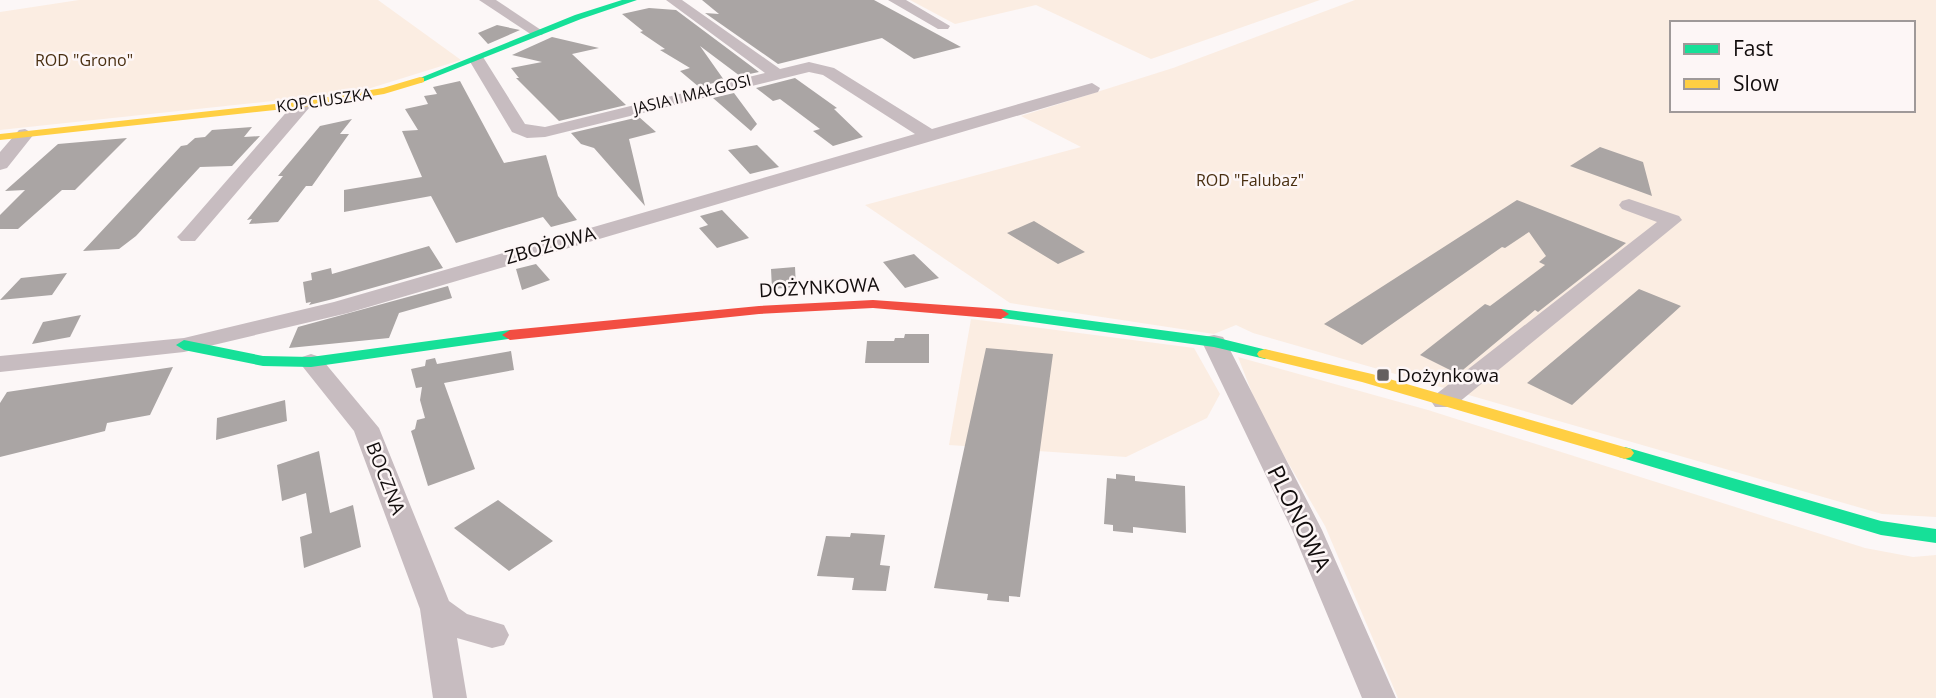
<svg xmlns="http://www.w3.org/2000/svg" width="1936" height="698" viewBox="0 0 1936 698" font-family="'Open Sans',sans-serif">
  <rect width="100%" height="100%" fill="#fcf7f7"/>
  <path fill="#fbede2" fill-rule="evenodd" d="M79,0H378L461,60L358,92L0,130V12Z
    M910,0H1320L1151,59L1036,5L955,24Z
    M1355,0H1936V517L1882,514L1253,333L1236,325L1214,334L1010,303L865,205L1081,147L1021,116L1173,68ZM1672,23H1913V110H1672Z
    M971,319L1194,348L1220,394L1207,418L1126,457L949,445Z
    M1238,357L1428,410L1865,548L1913,557L1936,555V698H1398L1325,526L1261,416Z"/>
  <path fill="#aaa5a4" d="M702,0H874L961,47L914,59L882,38L778,64L705,13L719,14Z
    M649,8L676,10L759,72L740,76L700,46L724,80L699,87L680,71L690,68L660,50L665,49L640,32L643,31L622,14Z
    M497,25L520,30L488,44L478,33Z
    M552,37L599,48L572,54L626,105L559,121L516,78H519L511,68L542,62L512,55Z
    M795,78L837,108L834,109L863,137L833,146L813,131L820,129L780,99L773,101L756,88Z
    M460,81L504,163L546,155L558,196L577,220L551,227L543,217L456,243L431,196L344,212V190L422,177L402,131L418,130L405,109L428,104L424,96L437,94L433,87Z
    M734,93L757,124L751,131L713,98Z
    M639,117L656,132L629,139L645,206L594,148L581,144L571,133Z
    M352,119L340,134H349L312,186H306L278,222L249,224L252,219L247,220L283,176H278L320,126Z
    M252,127L244,137L260,136L232,166L200,167L136,236L119,249L83,251L181,146L187,145L195,138L205,137L212,130Z
    M127,138L75,190H62L18,229H0V215L25,190L5,191L58,144Z
    M757,145L779,167L750,174L728,150Z
    M1600,147L1643,162L1652,196L1570,166Z
    M1517,200L1626,243L1538,312L1535,310L1458,374L1420,355L1485,304L1490,306L1545,265L1539,262L1546,256L1529,232L1505,248L1502,247L1362,345L1324,324Z
    M722,210L749,238L717,248L699,228L708,225L700,216Z
    M1034,221L1085,252L1058,264L1007,233Z
    M429,246L443,268L333,299L309,305L311,302L306,303L303,282L312,280L311,273L331,268L332,274Z
    M914,254L939,278L905,288L883,262Z
    M536,264L550,280L522,290L516,269Z
    M795,267L796,287L772,289L771,269Z
    M67,273L52,295L0,300L21,278Z
    M448,286L452,298L399,313L389,338L289,348L298,327Z
    M1639,289L1681,306L1572,405L1527,383Z
    M81,315L70,337L32,344L43,322Z
    M905,334H929V363H865L867,341H894L895,338H904Z
    M986,348L1053,354L1020,597L1009,596V602L987,600L988,594L934,588Z
    M511,351L514,370L444,383L475,469L428,486L411,431L415,429L417,420L425,418L420,400L422,387L416,388L411,369L425,366L426,360L435,358L437,364Z
    M173,367L150,415L107,423L105,431L0,457V403L7,392Z
    M285,400L287,421L216,440L217,418Z
    M319,451L330,513L353,505L361,547L304,568L300,537L312,533L306,493L282,501L277,465Z
    M1116,474L1135,476V481L1185,486L1186,533L1133,527V533L1113,531V525L1104,524L1107,478L1116,479Z
    M498,500L553,541L509,571L454,528Z
    M851,533L885,535L880,565L890,566L886,591L852,590L854,578L817,576L826,536L850,537Z"/>
  <g fill="none" stroke-linecap="round" stroke-linejoin="round">
    <path fill="#c7bcc0" fill-rule="evenodd" d="M479,0H496L544,32L542,35H532Z
      M666,0H682L780,69L809,62L834,68L932,129L1092,83L1100,88L1098,92L348,313L184,352L0,372V356L184,338L334,302L915,134L823,75L809,72L545,137L527,138L512,132L469,60L477,55L483,57L525,124L545,127L765,73Z
      M888,0H906L950,26L948,29H938Z
      M303,99L312,104L309,108L195,241H181L177,237L181,233L297,100Z
      M25,129L34,134L7,168L0,170V152L19,130Z
      M1629,199L1679,216L1682,220L1453,407H1435L1431,401L1435,395L1657,222L1622,209L1619,205L1622,201Z
      M1214,335L1223,337L1226,342L1322,530L1396,698H1362L1292,530L1202,342L1205,337Z
      M311,354L320,357L379,428L449,601L467,614L504,625L509,635L504,645L492,648L457,638L467,698H433L420,609L354,431L299,362L302,357Z"/>
    <path fill="#16e098" fill-rule="evenodd" d="M622,0H637L581,19L420,83L415,80L575,15Z
      M1001,309L1214,337L1271,351L1273,354L1265,359L1214,347L996,317L993,314Z
      M510,330L518,335L515,338L311,367L263,366L184,350L176,345L184,340L263,356L311,357Z
      M1625,447L1881,521L1936,529V543L1881,535L1619,457L1616,453L1619,449Z"/>
    <path fill="#ffcf43" fill-rule="evenodd" d="M420,77L424,78V82L384,94L303,107L0,140V134L303,101L383,88Z
      M1265,349L1372,374L1631,449L1634,453L1631,457L1625,459L1362,382L1259,357L1257,354L1259,351Z"/>
    <path fill="#f24e42" fill-rule="evenodd" d="M873,300L1001,309L1009,314L1001,319L873,308L759,314L510,340L502,335L510,330L759,306Z"/>
  </g>
  <rect fill="#645f5f" stroke="#fdf6f6" stroke-width="2.5" x="1376" y="368" width="14" height="14" rx="3.5"/>
  <g text-anchor="middle" dominant-baseline="central" stroke-width="5" stroke-linejoin="round" paint-order="stroke">
    <g font-size="16" fill="#492f11" stroke="#fdf6f6">
      <text x="84" y="60">ROD "Grono"</text>
      <text x="1250" y="180">ROD "Falubaz"</text>
    </g>
    <g font-size="16" fill="#120d0d" stroke="#fdf6f6">
      <text transform="translate(692 94) rotate(-14)">JASIA I MAŁGOSI</text>
      <text transform="translate(324 100) rotate(-8)">KOPCIUSZKA</text>
    </g>
    <g font-size="19" fill="#120d0d" stroke="#fdf6f6">
      <text transform="translate(550 245) rotate(-16)">ZBOŻOWA</text>
      <text transform="translate(819 287) rotate(-3)">DOŻYNKOWA</text>
      <text transform="translate(386 478) rotate(69)">BOCZNA</text>
    </g>
    <g font-size="19" fill="#120d0d" stroke="#fdf6f6" text-anchor="start">
      <text x="1397" y="375">Dożynkowa</text>
    </g>
    <g font-size="23" fill="#120d0d" stroke="#fdf6f6">
      <text transform="translate(1300 518) rotate(64)">PLONOWA</text>
    </g>
  </g>
  <rect x="1670" y="21" width="245" height="91" fill="#fdf6f6" stroke="#9f9999" stroke-width="2"/>
  <rect x="1684" y="44" width="35" height="10" fill="#16e098" stroke="#9f9999" stroke-width="2"/>
  <text x="1733" y="56" font-size="21" fill="#120d0d">Fast</text>
  <rect x="1684" y="79" width="35" height="10" fill="#ffcf43" stroke="#9f9999" stroke-width="2"/>
  <text x="1733" y="91" font-size="21" fill="#120d0d">Slow</text>
</svg>
